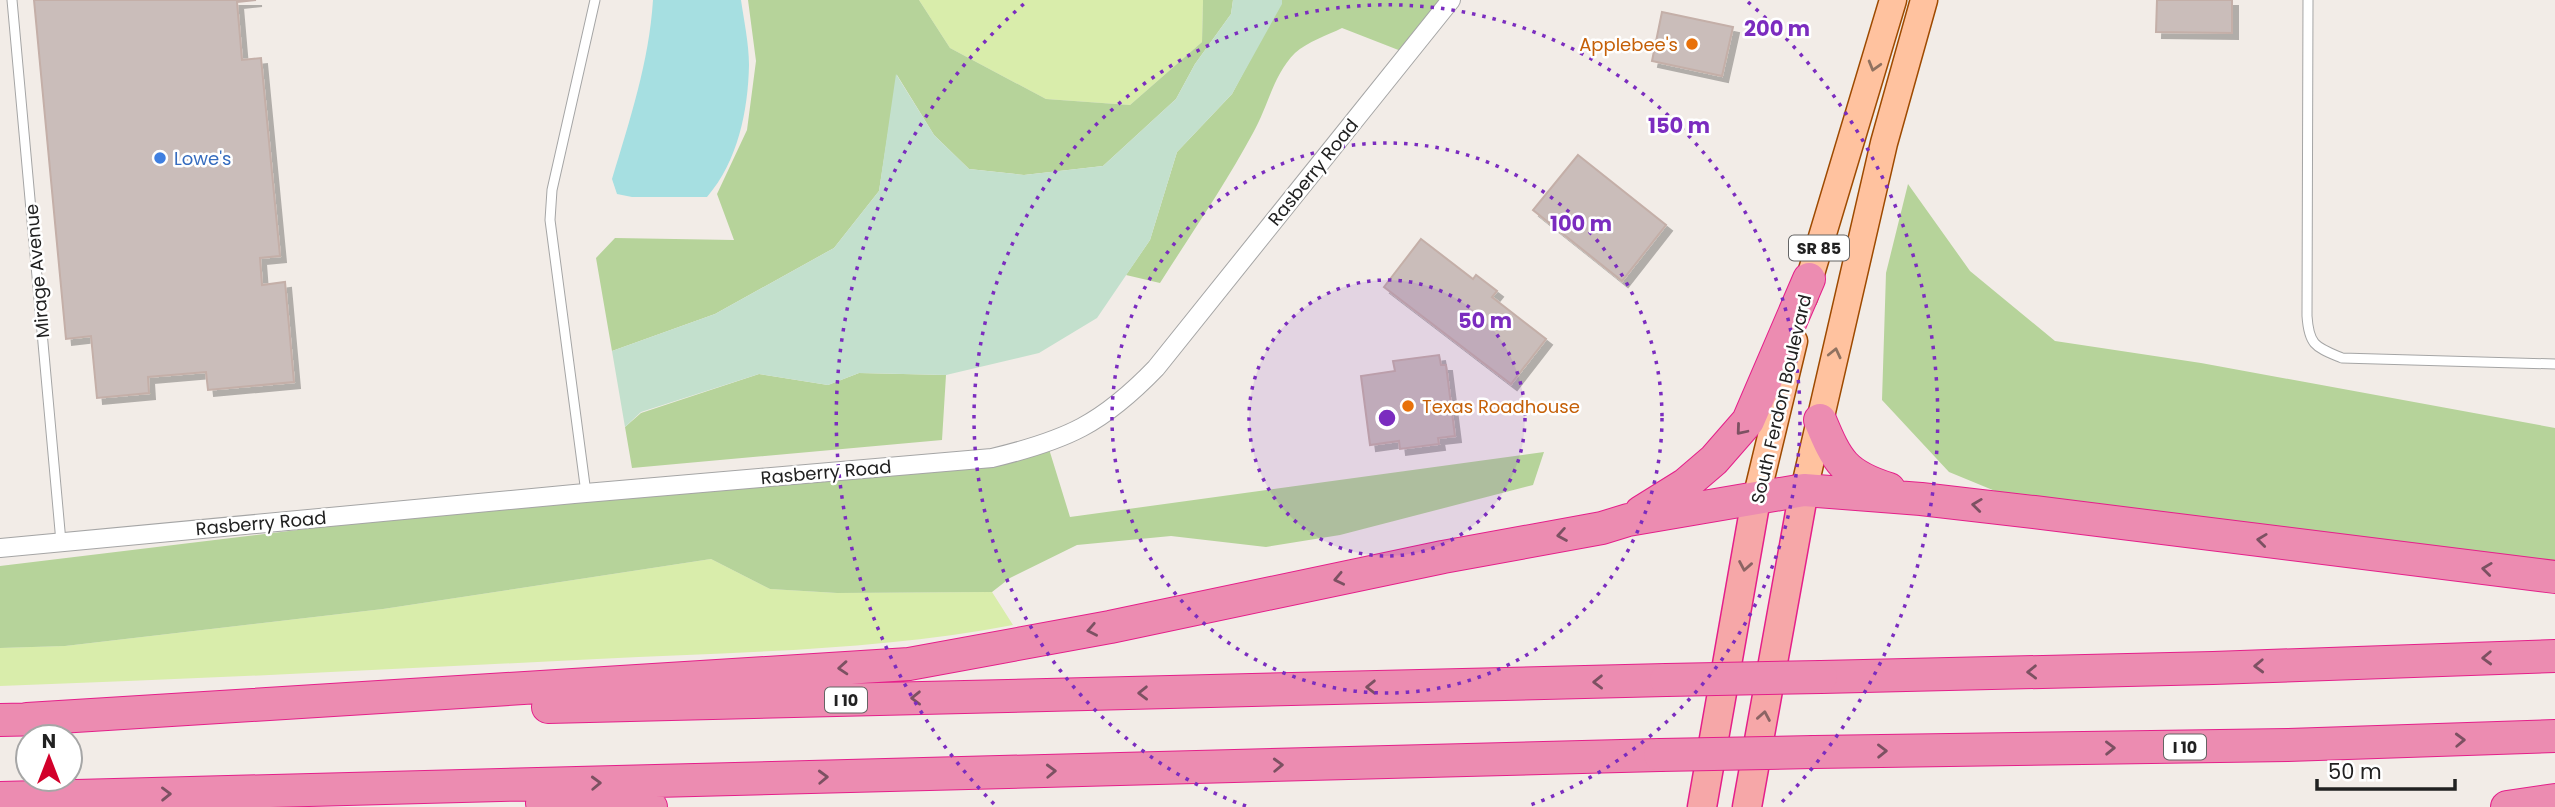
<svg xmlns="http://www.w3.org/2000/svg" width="2555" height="807" viewBox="0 0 2555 807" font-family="Poppins,sans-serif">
  <defs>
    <filter id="shadow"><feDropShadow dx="6" dy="6" stdDeviation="0" flood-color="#0004"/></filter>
  </defs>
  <rect width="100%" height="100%" fill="#f2ece7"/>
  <path fill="#d9edab" d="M919,0H1203L1202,42L1130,105L1046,99L950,48Z
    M711,559L770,589L837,593L992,592L1013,625C877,651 736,652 597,659C398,669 199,679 0,686V648L65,646L383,609Z"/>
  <path fill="#b6d39a" d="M748,0H919L950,48L1046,99L1130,105L1202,42L1203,0H1233L1231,14L1195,64L1176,99L1103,166L1024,175L969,169L934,135L897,75L879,191L834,248L715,314L612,351L596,258L615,238L734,240L717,194L747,130L756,61Z
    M1282,0H1441L1401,51L1342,28C1328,35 1307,42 1295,53C1273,75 1268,107 1253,133C1225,185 1191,234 1160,283L1126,275L1150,240L1177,152L1232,94Z
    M1908,184L1970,271L2055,341L2201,363L2555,428V561L2000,493L1949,472L1882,400L1886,273Z
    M859,373L946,375L942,440L632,468L625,427L641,413L759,374L828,385Z
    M1049,449L1070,517L1544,452L1533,485L1340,535L1266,547L1171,536L1077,545L1010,578L992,592L837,593L770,589L711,559L383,609L65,646L0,648V566L646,488Z"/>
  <path fill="#c3e0cd" d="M1233,0H1282V4L1232,94L1177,152L1150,240L1097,318L1039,353L946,375L859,373L828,385L759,374L641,412L625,427L612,351L715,314L834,248L879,191L896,74L934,135L969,169L1024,175L1103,166L1176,99L1195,64L1231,14Z"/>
  <path fill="#a6dfe1" d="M653,0H741C744,21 749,44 749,65C748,111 738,161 707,197H632L617,194L612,179C630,119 649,62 653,0Z"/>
  <path fill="#cabdba" stroke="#c4afa8" stroke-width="2" filter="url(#shadow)" d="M34,0H256L237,2L242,60L261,58L280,256L260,258L262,285L285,282L294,382L208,390L206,372L148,377L149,393L97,398L91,336L66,339Z
    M2157,0H2232V33L2156,32Z
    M1662,12L1733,27L1722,76L1652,61Z
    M1578,155L1666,225L1622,281L1533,210Z
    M1421,239L1473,279L1476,275L1497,291L1492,297L1546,339L1511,384L1384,287Z
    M1439,355L1441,365H1446L1455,436L1438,438L1439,444L1400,449L1399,441L1370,445L1361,376L1395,371L1393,361Z"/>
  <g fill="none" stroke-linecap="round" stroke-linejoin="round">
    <g stroke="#a5a5a5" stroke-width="11">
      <path id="service" d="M12,0L61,542
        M2308,0L2307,316C2309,346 2316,347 2342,358L2555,364
        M586,493L550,220L552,190L595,0"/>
    </g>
    <g stroke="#a5a5a5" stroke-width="20">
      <path id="minor" d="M0,548L574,494L992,458C1067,440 1102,424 1156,368L1451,0"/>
    </g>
    <g stroke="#9e4a00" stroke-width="29">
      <path id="primary" d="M1804,297L1893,0
        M1804,490L1884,143L1924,0
        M1756,499L1794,341"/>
    </g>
    <g stroke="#e41f8a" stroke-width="31">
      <path id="trunk" d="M1702,807L1756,499
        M1747,807L1804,490"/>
    </g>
    <g stroke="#e41f8a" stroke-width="34">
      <path id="motorway" d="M1820,420C1837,461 1844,475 1889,489
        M1641,512L1686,484L1714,460L1748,421L1809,279
        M1821,677L2213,668L2555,656
        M548,707L1666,680
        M27,719L909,664L1110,627L1443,557L1602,528L1628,520L1804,490L1921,499L2034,512L2555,577
        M0,720L48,719
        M1814,752L2288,745L2555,736
        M0,798L1660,755
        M542,803L651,807
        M2507,807L2555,800"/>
    </g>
    <use href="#service" stroke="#fff" stroke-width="9"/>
    <use href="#minor" stroke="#fff" stroke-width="18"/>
    <use href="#primary" stroke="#ffc29f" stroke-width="26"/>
    <use href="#trunk" stroke="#f6a7a8" stroke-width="28"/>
    <use href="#motorway" stroke="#ec8cb1" stroke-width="32"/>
    <g stroke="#e41f8a" stroke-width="34" stroke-linecap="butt">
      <path id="motorway-bridge" d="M1666,680L1821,677
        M1660,755L1814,752"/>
    </g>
    <use href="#motorway-bridge" stroke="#ec8cb1" stroke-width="32"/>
  </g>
  <defs><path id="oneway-chevron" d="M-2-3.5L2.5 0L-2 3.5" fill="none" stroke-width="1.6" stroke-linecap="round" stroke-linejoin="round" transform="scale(1.75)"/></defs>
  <g stroke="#907260">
    <use href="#oneway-chevron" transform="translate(1874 66) rotate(106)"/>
    <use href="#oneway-chevron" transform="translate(1835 353) rotate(-77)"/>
  </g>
  <g stroke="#7c5162">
    <use href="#oneway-chevron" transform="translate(1741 430) rotate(130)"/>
    <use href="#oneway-chevron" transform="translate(1977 505) rotate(-173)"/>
    <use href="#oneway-chevron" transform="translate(1562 535) rotate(170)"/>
    <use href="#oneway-chevron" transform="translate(2262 540) rotate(-173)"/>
    <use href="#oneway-chevron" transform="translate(2487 569) rotate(-173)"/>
    <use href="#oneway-chevron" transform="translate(1339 579) rotate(168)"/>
    <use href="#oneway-chevron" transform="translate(1092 630) rotate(169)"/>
    <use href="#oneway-chevron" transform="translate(2487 658) rotate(178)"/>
    <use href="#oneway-chevron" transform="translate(2259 666) rotate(178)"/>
    <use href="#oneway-chevron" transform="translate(843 668) rotate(176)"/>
    <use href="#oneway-chevron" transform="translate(2032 672) rotate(179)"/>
    <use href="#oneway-chevron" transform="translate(1598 682) rotate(179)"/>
    <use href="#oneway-chevron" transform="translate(1371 687) rotate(179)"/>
    <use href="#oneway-chevron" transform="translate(1143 693) rotate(179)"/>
    <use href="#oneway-chevron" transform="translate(916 698) rotate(179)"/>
    <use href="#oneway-chevron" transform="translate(2460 740) rotate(-2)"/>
    <use href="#oneway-chevron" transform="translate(2110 748) rotate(-1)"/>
    <use href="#oneway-chevron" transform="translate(1882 751) rotate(-1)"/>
    <use href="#oneway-chevron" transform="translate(1278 765) rotate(-2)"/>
    <use href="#oneway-chevron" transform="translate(1051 771) rotate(-2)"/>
    <use href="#oneway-chevron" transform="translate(823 777) rotate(-2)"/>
    <use href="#oneway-chevron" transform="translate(596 783) rotate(-2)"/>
    <use href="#oneway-chevron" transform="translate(166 794) rotate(-1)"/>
  </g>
  <g stroke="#8c6464">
    <use href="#oneway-chevron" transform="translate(1745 566) rotate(100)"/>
    <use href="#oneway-chevron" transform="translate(1764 716) rotate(-80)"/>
  </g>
  <circle cx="1387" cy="418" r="138" fill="#7b2cbf" fill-opacity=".12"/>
  <g fill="none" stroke="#7b2cbf" stroke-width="3.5" stroke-dasharray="3.5 7">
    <circle cx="1387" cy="418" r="138"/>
    <circle cx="1387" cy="418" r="275"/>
    <path d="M1246 806A413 413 0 1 1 1528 806"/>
    <path d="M994 804A551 551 0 0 1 1026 2M1748 2A551 551 0 0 1 1780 804"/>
  </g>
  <g fill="#e8710a" stroke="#fff" stroke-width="2.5">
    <circle cx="1692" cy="44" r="7"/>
    <circle cx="1408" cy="406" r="7"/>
  </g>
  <circle fill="#3f7fe0" stroke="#fff" stroke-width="2.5" cx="160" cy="158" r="7"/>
  <g text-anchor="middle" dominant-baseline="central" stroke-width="5" stroke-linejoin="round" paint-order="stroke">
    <g fill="#fff" stroke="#646464" stroke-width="2">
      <rect x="1789" y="235.5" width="60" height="25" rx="5"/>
      <rect x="825" y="687.5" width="42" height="25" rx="5"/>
      <rect x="2164" y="734.5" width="42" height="25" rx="5"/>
    </g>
    <g font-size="16" font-weight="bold" fill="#212121">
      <text x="1819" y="248">SR 85</text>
      <text x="846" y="700">I 10</text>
      <text x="2185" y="747">I 10</text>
    </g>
    <g font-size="18" fill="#c56008" stroke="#fff" text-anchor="end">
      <text x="1678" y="44">Applebee's</text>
      <text x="1422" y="406" text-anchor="start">Texas Roadhouse</text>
    </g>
    <g font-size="18" fill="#366cbe" stroke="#fff" text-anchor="start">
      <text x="174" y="158">Lowe's</text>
    </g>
    <g font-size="18" fill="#212121" stroke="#fff">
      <text transform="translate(1313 172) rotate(-51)">Rasberry Road</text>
      <text transform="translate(37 271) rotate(-95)">Mirage Avenue</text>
      <text transform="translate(1781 399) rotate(-77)">South Ferdon Boulevard</text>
      <text transform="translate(826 472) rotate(-5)">Rasberry Road</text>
      <text transform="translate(261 523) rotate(-5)">Rasberry Road</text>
    </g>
  </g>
  <circle cx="1387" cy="418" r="10" fill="#7b2cbf" stroke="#fff" stroke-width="3.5"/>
  <g font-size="21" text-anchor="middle" font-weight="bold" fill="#7b2cbf" stroke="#fff" stroke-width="5" stroke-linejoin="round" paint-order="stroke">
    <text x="1777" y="36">200 m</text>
    <text x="1679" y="133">150 m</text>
    <text x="1581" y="231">100 m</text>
    <text x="1485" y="328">50 m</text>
  </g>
  <g transform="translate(49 758)"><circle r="33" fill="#ffffff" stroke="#a6a6a6" stroke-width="2"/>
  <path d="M0-5L12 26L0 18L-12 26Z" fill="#d2002a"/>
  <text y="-10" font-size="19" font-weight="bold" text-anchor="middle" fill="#212121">N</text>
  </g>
  <path d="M2317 779v10h138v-10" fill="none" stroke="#212121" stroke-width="3.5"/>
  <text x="2328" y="779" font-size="21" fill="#212121" stroke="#ffffff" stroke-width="5" paint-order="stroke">50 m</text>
</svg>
